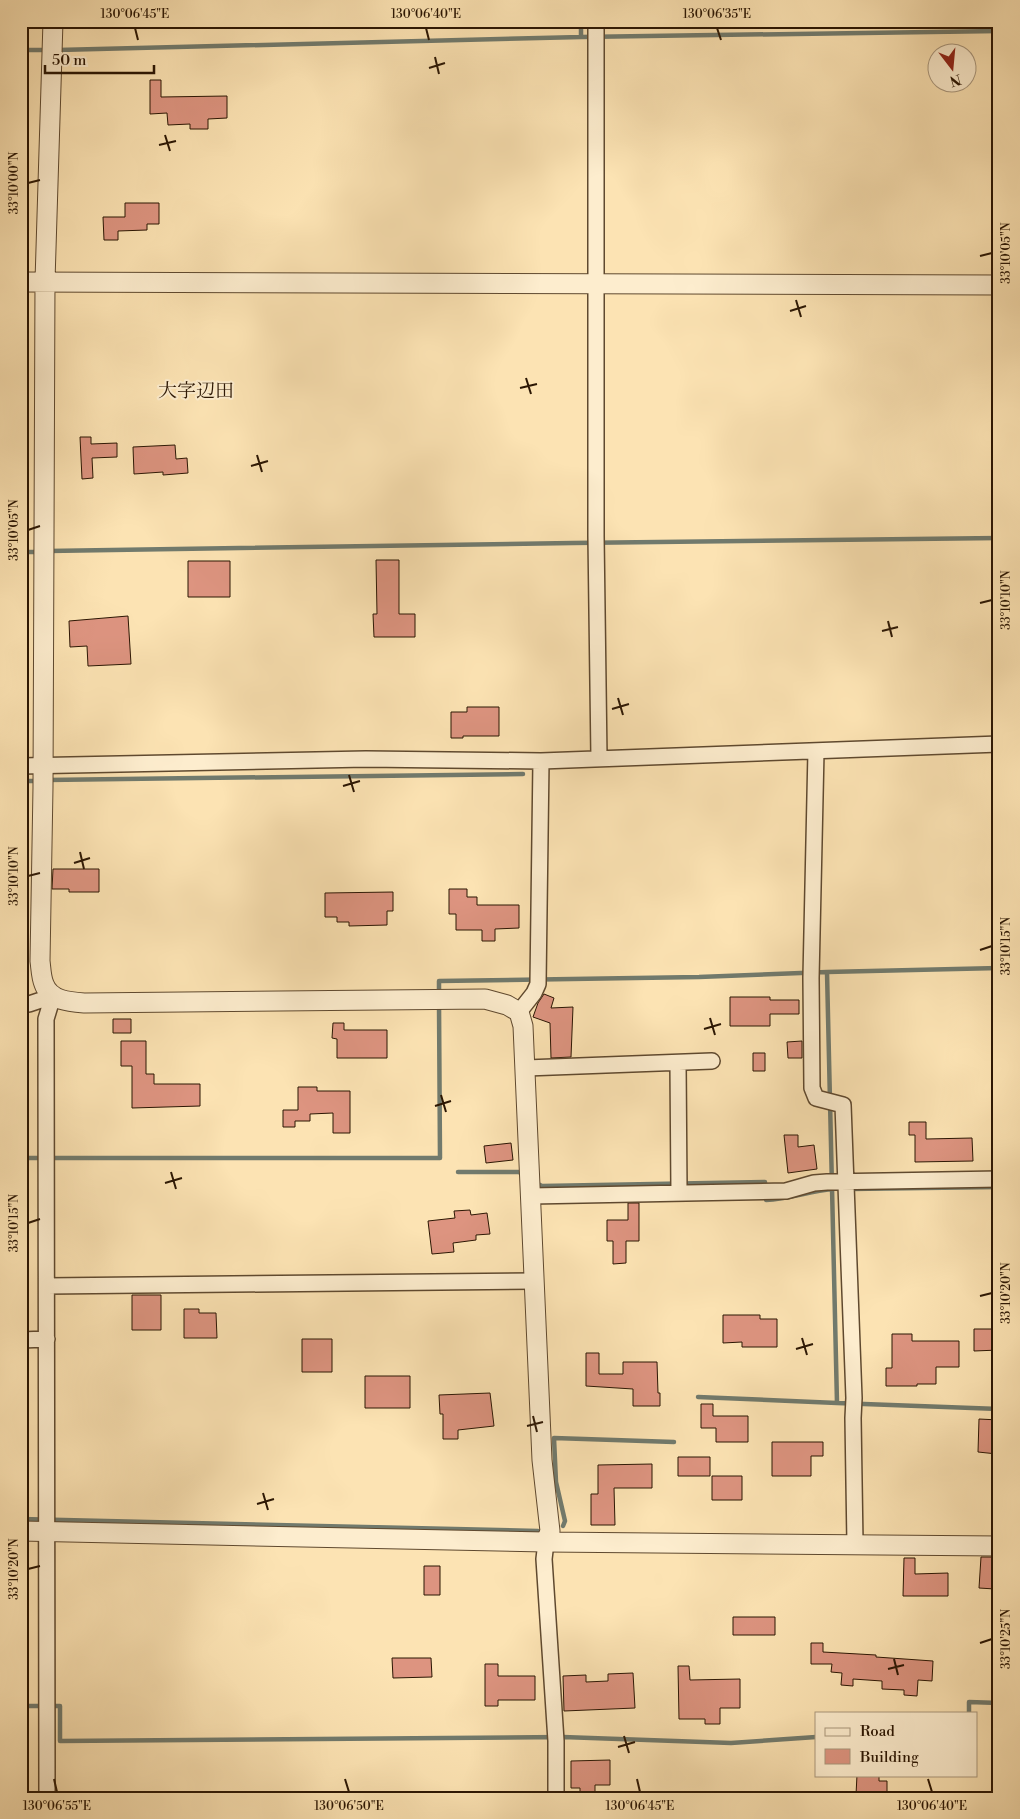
<svg xmlns="http://www.w3.org/2000/svg" width="1020" height="1819" viewBox="0 0 1020 1819" font-family="'Libre Bodoni','Noto Serif JP',serif">
  <rect width="100%" height="100%" fill="#fce3b3"/>
  <filter id="stains"><feTurbulence type="fractalNoise" baseFrequency=".004" numOctaves="4"/><feColorMatrix values="0 0 0 0 .2 0 0 0 0 .09 0 0 0 0 .02 0 0 0 .5 -.17"/></filter>
  <radialGradient id="worn" r=".72"><stop offset=".6" stop-color="#630" stop-opacity="0"/><stop offset="1" stop-color="#630" stop-opacity=".3"/></radialGradient>
  <g fill="none" stroke-linecap="round" stroke-linejoin="round">
    <path stroke="#717a6d" stroke-width="4.5" d="M581,21V37
      M21,50H48
      M58,50L581,37L999,31
      M48,551L573,543L999,538
      M21,552H40
      M47,780L523,774
      M21,781H39
      M827,972L837,1403L999,1409
      M439,995V981L699,977L827,972L999,968
      M21,1158H440L439,1003
      M458,1172H519L523,1175
      M534,1182L542,1186L765,1182L766,1200C789,1199 810,1191 832,1189
      M850,1189L999,1187
      M698,1397L837,1403
      M21,1519L538,1531
      M563,1526L565,1521L556,1482L554,1438L674,1442
      M21,1706H60V1741L563,1737L731,1743L816,1737
      M969,1713V1702L999,1703"/>
  </g>
  <path fill="#dd9480" stroke="#2b1603" d="M150,80H161V97L227,96V118L208,119V129H190V124L168,125L167,113L150,114Z
    M125,203H159V224H147V230L118,231V240H104L103,217H125Z
    M80,437H91V444L117,443V457L92,458L93,478L82,479Z
    M175,445L176,459L187,458L188,473L163,475V472L134,474L133,447Z
    M376,560H399V614H415V637H374L373,614H377Z
    M188,561H230V597H188Z
    M128,616L131,664L88,666L87,646L70,647L69,621Z
    M467,707H499V736H463V738H451V712H467Z
    M53,869H99V892H69V889H52Z
    M449,889H467V897H477V905H519V928L495,929V941H482V930H456V914H449Z
    M393,892V911H387V925L349,926V922H337V917H325V893Z
    M544,994L554,998L551,1008L573,1007L571,1057L551,1058L550,1023L533,1017L538,1003Z
    M730,997H770V1000H799V1014H770V1026H730Z
    M113,1019H131V1033H113Z
    M333,1023H344V1030H387V1058H337V1039L332,1038Z
    M121,1041H146V1074H154V1084H200V1106L132,1108V1066H121Z
    M802,1041V1058H788L787,1042Z
    M753,1053H765V1071H753Z
    M298,1087H317V1091H350V1133H333V1113L310,1114V1121H295V1127H283V1110H298Z
    M909,1122H926V1139L972,1138L973,1161L915,1162V1135H909Z
    M784,1135H798V1147L814,1145L817,1169L788,1173Z
    M511,1143L513,1160L486,1163L484,1146Z
    M628,1203H639V1241H626V1263L613,1264V1241H607V1220H628Z
    M470,1210L471,1215L487,1213L490,1234L476,1235V1240L453,1243L454,1252L432,1254L428,1221L455,1218L454,1211Z
    M132,1295H161V1330H132Z
    M184,1309H199V1313H216L217,1338H184Z
    M723,1315H760V1319H777V1347H742V1342L723,1343Z
    M974,1329H999V1350L974,1351Z
    M892,1334H912V1341H959V1367H936V1384H917V1386H886V1368H892Z
    M302,1339H332V1372H302Z
    M586,1353H599V1374H623V1362H657L658,1393H660V1406H633V1389L586,1386Z
    M365,1376H410V1408H365Z
    M490,1393L494,1426L458,1430V1439H443V1414H440L439,1395Z
    M701,1404H713V1416H748V1442H716V1428H701Z
    M979,1419L999,1420L997,1454L978,1452Z
    M772,1442H823V1456H811V1476H772Z
    M678,1457H710V1476H678Z
    M652,1464V1488H614L615,1525H591V1494H598V1465Z
    M712,1476H742V1500H712Z
    M981,1557H999V1586H995V1589L979,1588Z
    M904,1558H915V1574L948,1573V1596H903Z
    M424,1566H440V1595H424Z
    M733,1617H775V1635H733Z
    M811,1643H823V1652L876,1655V1657L933,1661L932,1681L918,1680L917,1696L904,1695V1690L882,1689V1681L853,1679V1686L841,1685L842,1673L831,1672L832,1664H811Z
    M392,1658H431L432,1677L393,1678Z
    M485,1664H498V1676H535V1700H498V1706H485Z
    M678,1666H689L690,1680L740,1679V1708H720V1724H705V1719H679Z
    M633,1673L635,1708L564,1711L563,1676L586,1675V1682L608,1681V1674Z
    M610,1760V1785H595V1794H580V1788H571V1761Z
    M857,1775H879V1781H887V1795H856Z"/>
  <g fill="none" stroke-linecap="round" stroke-linejoin="round">
    <g stroke="#5f492f" stroke-width="18">
      <path id="minor" d="M596,21V536L599,758
        M816,751L811,978L812,1088L816,1098L843,1105L854,1398L853,1418L855,1544
        M21,766L366,759L541,761L999,744
        M21,1004H29L53,996
        M519,1012L534,993L538,984L541,761
        M678,1063L679,1192
        M526,1068L712,1061
        M531,1196L786,1191L814,1183L827,1182L999,1179
        M47,1286L534,1281
        M21,1340L47,1339
        M546,1542L544,1559L556,1741V1798
        M47,1798L46,1019L53,996"/>
    </g>
    <g stroke="#5f492f" stroke-width="21">
      <path id="tertiary" d="M53,21L45,281L43,787L40,961C41,968 41,977 44,984C50,1001 70,1002 85,1003L485,999L507,1005L519,1012L523,1026L542,1460L550,1531L546,1542
        M21,282L999,285
        M21,1531L546,1542L999,1546"/>
    </g>
    <use href="#minor" stroke="#fdedce" stroke-width="15"/>
    <use href="#tertiary" stroke="#fdedce" stroke-width="19"/>
  </g>
  <path fill="none" stroke="#2b1603" stroke-width="2" d="M135,28L138,40M426,28L429,40M717,28L721,40M435,57L439,74M429,68L445,63M165,135L170,151M159,145L176,141M28,183L40,180M980,256L992,253M796,300L801,317M790,311L806,306M526,378L531,394M520,388L537,384M257,455L262,472M251,466L268,461M28,530L40,526M980,603L992,600M888,621L892,637M882,631L898,627M618,698L623,715M612,709L629,704M349,775L354,792M343,786L360,781M80,852L84,869M74,863L90,858M28,876L40,873M980,950L992,946M710,1018L715,1035M704,1029L721,1024M441,1095L446,1112M435,1106L451,1101M171,1172L176,1189M165,1183L182,1178M28,1223L40,1219M980,1296L992,1293M802,1338L807,1355M796,1349L813,1344M533,1416L537,1432M527,1426L543,1422M263,1493L268,1510M257,1504L274,1499M28,1569L40,1566M980,1643L992,1639M894,1659L898,1675M888,1669L904,1665M624,1736L629,1753M618,1747L635,1742M54,1779L57,1792M345,1779L349,1792M637,1779L640,1792M928,1779L932,1792"/>
  <g text-anchor="middle" dominant-baseline="central" stroke-width="4" stroke-linejoin="round" paint-order="stroke">
    <g font-size="19" fill="#2b1603" stroke="#fdedce">
      <text x="196" y="391">大字辺田</text>
    </g>
  </g>
  <rect width="1020" height="1819" fill="none" stroke="#fce3b3" stroke-width="55"/>
  <rect x="815" y="1712" width="162" height="65" fill="#fdedce" stroke="#a9977d"/>
  <rect x="825" y="1728" width="25" height="8" fill="#fdedce" stroke="#a9977d"/>
  <text x="860" y="1736" font-size="15" fill="#2b1603">Road</text>
  <rect x="825" y="1749" width="25" height="15" fill="#dd9480" stroke="#a9977d"/>
  <text x="860" y="1762" font-size="15" fill="#2b1603">Building</text>
  <g transform="translate(952 68) rotate(164)"><circle r="24" fill="#fdedce" stroke="#a9977d"/>
  <path d="M0-4L9 19L0 12L-9 19Z" fill="#8f2418"/>
  <text y="-8" font-size="14" font-weight="bold" text-anchor="middle" fill="#2b1603">N</text>
  </g>
  <path d="M45 65v8h109v-8" fill="none" stroke="#2b1603" stroke-width="2.5"/>
  <text x="52" y="65" font-size="15" fill="#2b1603" stroke="#fdedce" stroke-width="4" paint-order="stroke">50 m</text>
  <rect x="28" y="28" width="964" height="1764" fill="none" stroke="#2b1603" stroke-width="2"/>
  <g font-size="12" text-anchor="middle" fill="#2b1603">
    <text x="135" y="18">130°06'45"E</text>
    <text x="426" y="18">130°06'40"E</text>
    <text x="717" y="18">130°06'35"E</text>
    <text transform="translate(14 183) rotate(-90)" y="4">33°10'00"N</text>
    <text transform="translate(1006 253) rotate(-90)" y="4">33°10'05"N</text>
    <text transform="translate(14 530) rotate(-90)" y="4">33°10'05"N</text>
    <text transform="translate(1006 600) rotate(-90)" y="4">33°10'10"N</text>
    <text transform="translate(14 876) rotate(-90)" y="4">33°10'10"N</text>
    <text transform="translate(1006 946) rotate(-90)" y="4">33°10'15"N</text>
    <text transform="translate(14 1223) rotate(-90)" y="4">33°10'15"N</text>
    <text transform="translate(1006 1293) rotate(-90)" y="4">33°10'20"N</text>
    <text transform="translate(14 1569) rotate(-90)" y="4">33°10'20"N</text>
    <text transform="translate(1006 1639) rotate(-90)" y="4">33°10'25"N</text>
    <text x="57" y="1810">130°06'55"E</text>
    <text x="349" y="1810">130°06'50"E</text>
    <text x="640" y="1810">130°06'45"E</text>
    <text x="932" y="1810">130°06'40"E</text>
  </g>
  <rect width="100%" height="100%" filter="url(#stains)"/>
  <rect width="100%" height="100%" fill="url(#worn)"/>
</svg>
